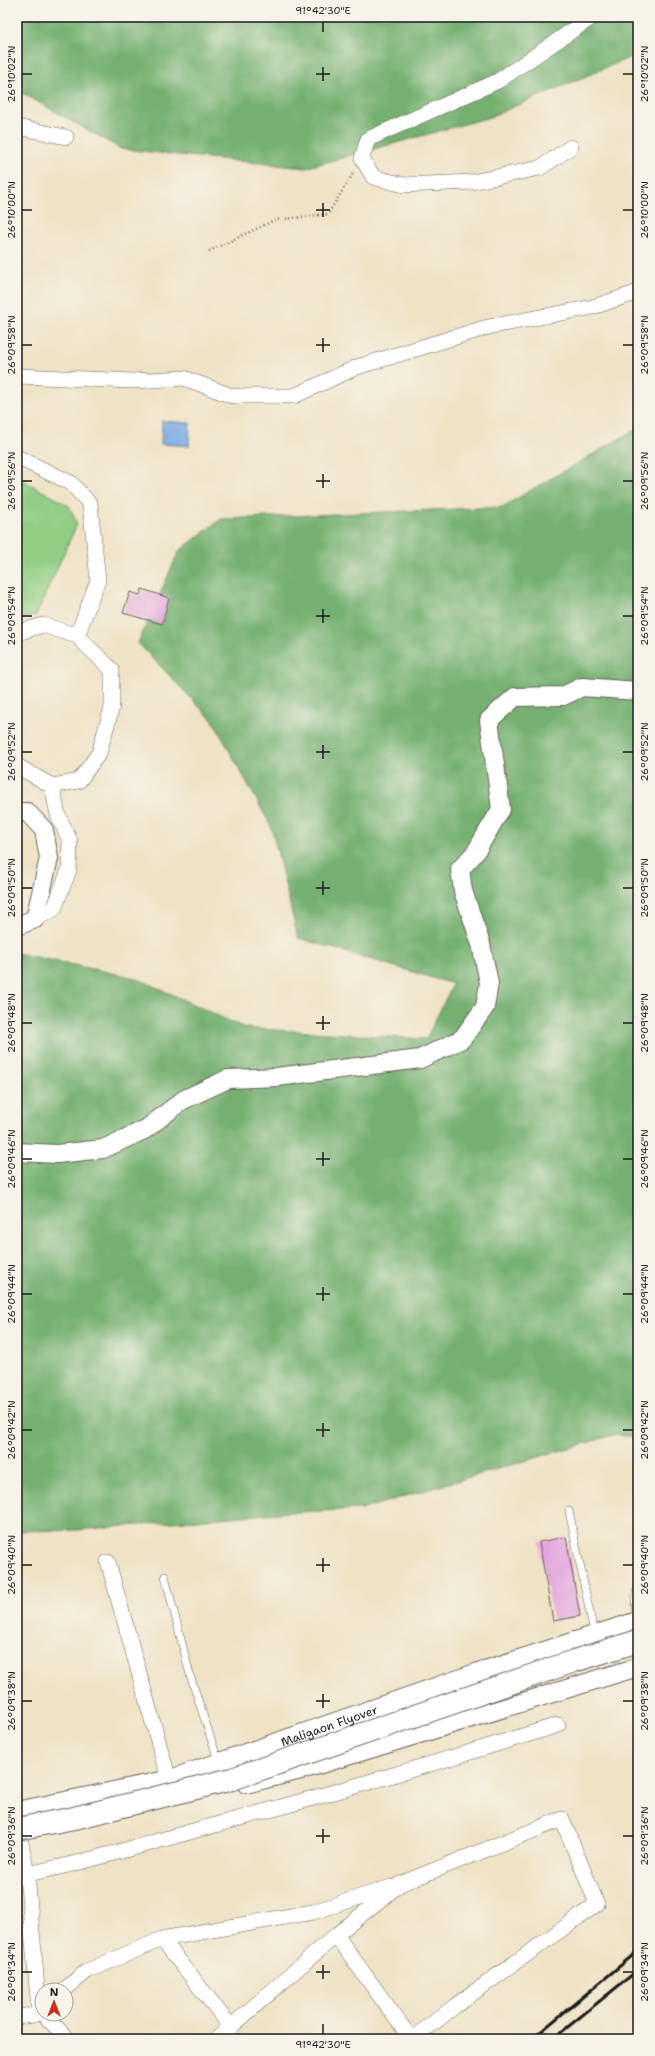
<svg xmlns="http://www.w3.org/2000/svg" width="655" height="2056" viewBox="0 0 655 2056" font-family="'Shantell Sans',sans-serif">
  <rect width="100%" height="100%" fill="#f7f3e8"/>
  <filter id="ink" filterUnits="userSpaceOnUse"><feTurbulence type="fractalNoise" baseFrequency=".025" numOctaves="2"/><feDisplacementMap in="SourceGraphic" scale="8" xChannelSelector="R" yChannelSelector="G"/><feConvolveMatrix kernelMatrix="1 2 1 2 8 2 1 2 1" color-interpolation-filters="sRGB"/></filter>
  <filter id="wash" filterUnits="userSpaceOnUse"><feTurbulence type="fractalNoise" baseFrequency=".012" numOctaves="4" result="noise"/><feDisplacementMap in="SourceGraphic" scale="16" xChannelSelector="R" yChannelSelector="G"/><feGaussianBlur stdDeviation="0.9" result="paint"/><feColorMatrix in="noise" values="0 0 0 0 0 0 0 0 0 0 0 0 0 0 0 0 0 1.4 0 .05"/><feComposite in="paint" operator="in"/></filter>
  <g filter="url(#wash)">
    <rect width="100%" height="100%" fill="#efe2c5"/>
    <path fill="#91cd83" stroke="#567450" d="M17,477L69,506L77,524L36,615L17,620Z"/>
    <path fill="#74b071" stroke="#486646" d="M17,17H638V54L490,117L305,168L121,149L17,90Z
      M638,428V954L635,959L638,962V1437L613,1435L362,1509L278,1513L78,1530L17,1531V953L136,978L245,1028L426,1039L453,984L298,938L271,826L213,721L138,643L179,551L221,519L502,507Z"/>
    <path fill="#79a8e3" stroke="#4a6280" d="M162,421L190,423L189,446L161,444Z"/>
    <g id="blocks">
      <path fill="#e3a5dc" d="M142,589L169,598L162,624L123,613L130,592L140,595Z
        M566,1537L580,1616L553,1621L539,1542Z"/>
    </g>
  </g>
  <g filter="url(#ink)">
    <use href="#blocks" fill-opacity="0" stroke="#666157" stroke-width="1"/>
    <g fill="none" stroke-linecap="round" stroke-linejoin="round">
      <g stroke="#666157" stroke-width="8">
        <path id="service" d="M569,1511L593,1628
          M165,1576L190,1675L218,1760
          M635,1614L636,1592L638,1588"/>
      </g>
      <g stroke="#666157" stroke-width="16">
        <path id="minor" d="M17,127L66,137
          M571,147L540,168L472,182L404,185L373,177L362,158L368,139L498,81L592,17
          M17,376L133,381L184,378L232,396H294L357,367L488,327L593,307L638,292
          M17,457L71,483L90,504L98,580L77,636
          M17,633L43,625L77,636L112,670V707L99,753L79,781L52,786L17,766
          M35,919L54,909L69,870L70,841L58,815L52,786
          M108,1562L167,1773
          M17,1822L27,1874L39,2010L42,2013
          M17,1876C80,1864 142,1845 204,1828C323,1796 441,1762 558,1725
          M336,1935L411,2039
          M162,1939L231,2027
          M64,1990L87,1971L162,1939L313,1912L391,1887
          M43,2014L68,2039
          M17,2017L33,2015L42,2008
          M217,2039L336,1935L400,1884L562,1819L597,1904L455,2006L413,2039"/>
      </g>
      <g stroke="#666157" stroke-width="20">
        <path id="tertiary" d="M17,812H27L44,830L49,858L35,919L17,926
          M17,1152L57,1154L103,1149L146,1129L183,1100L228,1079L277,1077L420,1059L462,1039L485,1007L489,983L481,944L463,891L460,869L475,853L501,809L489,720L515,697L563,696L582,687L638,691
          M246,1784L305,1769L638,1667"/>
      </g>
      <g stroke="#666157" stroke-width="24">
        <g id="primary">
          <path id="s1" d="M17,1813L171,1781L479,1674L638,1623"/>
        </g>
      </g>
      <path stroke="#666157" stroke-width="2.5" stroke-dasharray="1 3" stroke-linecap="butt" d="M209,251L275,220L328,214L354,172"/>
      <use href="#service" stroke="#fff" stroke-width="7"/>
      <use href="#minor" stroke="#fff" stroke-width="15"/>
      <use href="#tertiary" stroke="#fff" stroke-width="18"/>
      <use href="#primary" stroke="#fff" stroke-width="22"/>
      <path stroke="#1c1c1c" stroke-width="3" d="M532,2039L638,1951
        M553,2039L638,1970"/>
      <g stroke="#666157" stroke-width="24" stroke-linecap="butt">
        <path id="primary-bridge" d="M17,1829L74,1818L232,1779L574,1661L638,1641"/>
      </g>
      <use href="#primary-bridge" stroke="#fff" stroke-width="22"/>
    </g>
  </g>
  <path fill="none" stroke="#1c1c1c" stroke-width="1.5" d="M323,22V32M323,67V81M22,74H32M316,74H330M623,74H633M323,203V217M22,210H32M316,210H330M623,210H633M323,338V352M22,345H32M316,345H330M623,345H633M323,474V488M22,481H32M316,481H330M623,481H633M323,609V623M22,616H32M316,616H330M623,616H633M323,745V759M22,752H32M316,752H330M623,752H633M323,881V895M22,888H32M316,888H330M623,888H633M323,1016V1030M22,1023H32M316,1023H330M623,1023H633M323,1152V1166M22,1159H32M316,1159H330M623,1159H633M323,1287V1301M22,1294H32M316,1294H330M623,1294H633M323,1423V1437M22,1430H32M316,1430H330M623,1430H633M323,1558V1572M22,1565H32M316,1565H330M623,1565H633M323,1694V1708M22,1701H32M316,1701H330M623,1701H633M323,1829V1843M22,1836H32M316,1836H330M623,1836H633M323,1965V1979M22,1972H32M316,1972H330M623,1972H633M323,2024V2034"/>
  <g text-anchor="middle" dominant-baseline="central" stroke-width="3.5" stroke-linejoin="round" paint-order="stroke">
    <g font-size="12" fill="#1c1c1c" stroke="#f7f3e8">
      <text stroke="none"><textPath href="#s1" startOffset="325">Maligaon Flyover</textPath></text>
    </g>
  </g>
  <rect width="655" height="2056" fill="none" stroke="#f7f3e8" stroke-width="44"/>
  <g transform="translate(54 2002)"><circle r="19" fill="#f7f3e8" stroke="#9f9d96"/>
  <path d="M0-3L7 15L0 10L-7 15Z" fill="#c8321e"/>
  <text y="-6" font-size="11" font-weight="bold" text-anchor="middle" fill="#1c1c1c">N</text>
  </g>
  <rect x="22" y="22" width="611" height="2012" fill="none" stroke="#1c1c1c" stroke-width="1.5"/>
  <g font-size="10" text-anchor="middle" fill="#1c1c1c">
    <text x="323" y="14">91°42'30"E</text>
    <text transform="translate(11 74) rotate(-90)" y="4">26°10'02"N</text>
    <text transform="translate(644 74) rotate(-90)" y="4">26°10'02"N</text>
    <text transform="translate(11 210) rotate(-90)" y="4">26°10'00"N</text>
    <text transform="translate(644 210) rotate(-90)" y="4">26°10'00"N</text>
    <text transform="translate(11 345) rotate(-90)" y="4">26°09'58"N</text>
    <text transform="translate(644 345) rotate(-90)" y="4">26°09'58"N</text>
    <text transform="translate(11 481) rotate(-90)" y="4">26°09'56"N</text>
    <text transform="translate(644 481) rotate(-90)" y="4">26°09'56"N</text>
    <text transform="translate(11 616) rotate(-90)" y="4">26°09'54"N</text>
    <text transform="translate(644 616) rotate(-90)" y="4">26°09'54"N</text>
    <text transform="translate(11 752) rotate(-90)" y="4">26°09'52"N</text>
    <text transform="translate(644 752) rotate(-90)" y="4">26°09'52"N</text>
    <text transform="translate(11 888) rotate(-90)" y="4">26°09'50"N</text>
    <text transform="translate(644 888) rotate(-90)" y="4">26°09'50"N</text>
    <text transform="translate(11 1023) rotate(-90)" y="4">26°09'48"N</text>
    <text transform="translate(644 1023) rotate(-90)" y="4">26°09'48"N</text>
    <text transform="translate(11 1159) rotate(-90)" y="4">26°09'46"N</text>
    <text transform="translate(644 1159) rotate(-90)" y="4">26°09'46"N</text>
    <text transform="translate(11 1294) rotate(-90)" y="4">26°09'44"N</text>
    <text transform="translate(644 1294) rotate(-90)" y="4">26°09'44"N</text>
    <text transform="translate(11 1430) rotate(-90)" y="4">26°09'42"N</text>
    <text transform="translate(644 1430) rotate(-90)" y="4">26°09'42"N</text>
    <text transform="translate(11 1565) rotate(-90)" y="4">26°09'40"N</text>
    <text transform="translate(644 1565) rotate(-90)" y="4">26°09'40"N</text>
    <text transform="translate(11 1701) rotate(-90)" y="4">26°09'38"N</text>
    <text transform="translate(644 1701) rotate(-90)" y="4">26°09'38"N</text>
    <text transform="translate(11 1836) rotate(-90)" y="4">26°09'36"N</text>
    <text transform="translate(644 1836) rotate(-90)" y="4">26°09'36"N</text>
    <text transform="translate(11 1972) rotate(-90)" y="4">26°09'34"N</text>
    <text transform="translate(644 1972) rotate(-90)" y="4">26°09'34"N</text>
    <text x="323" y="2048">91°42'30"E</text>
  </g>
</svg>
